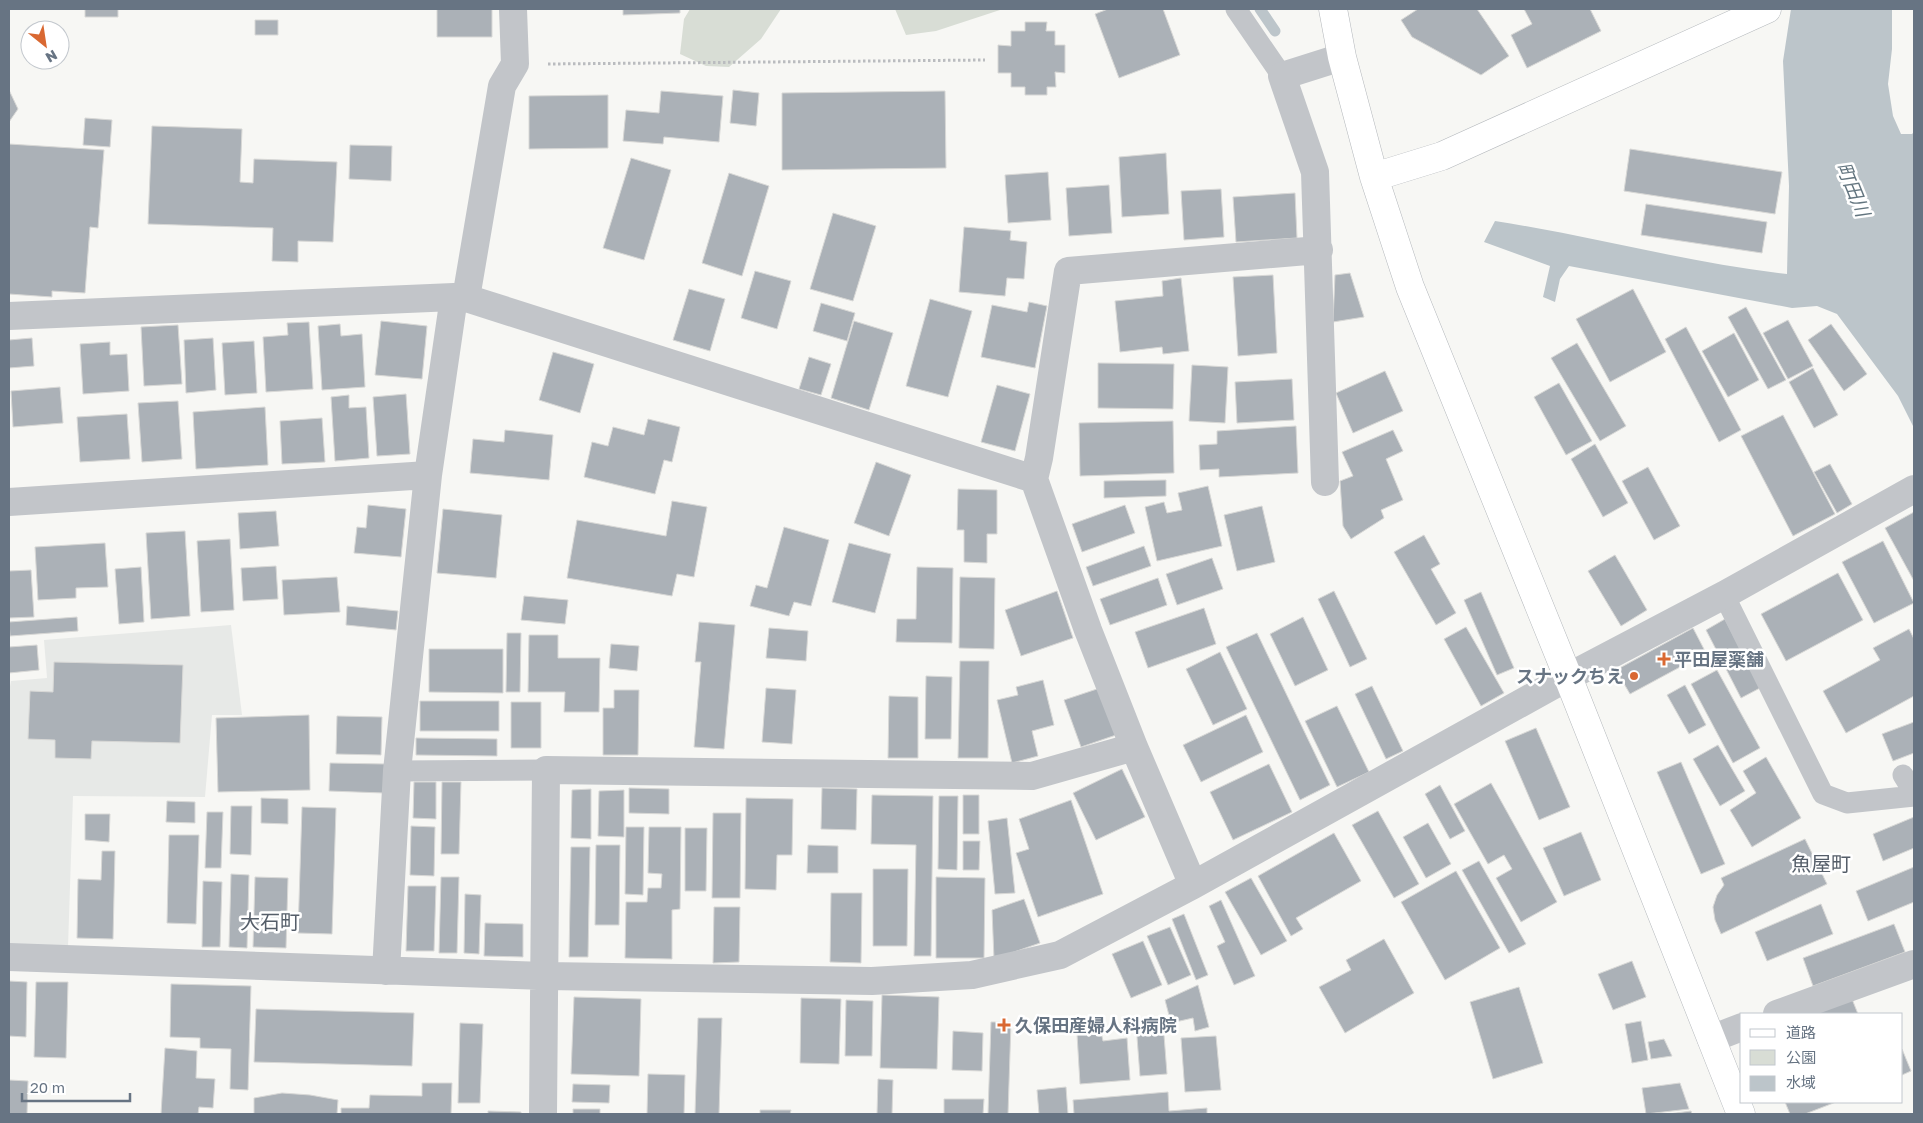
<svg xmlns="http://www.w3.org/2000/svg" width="1923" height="1123" viewBox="0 0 1923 1123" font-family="'Golos Text','Noto Sans JP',sans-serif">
  <rect width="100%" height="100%" fill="#f7f7f4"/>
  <path fill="#e7e9e7" d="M231,625L242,715H212L205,797L73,796L68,947L9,944V692L11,681L47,678L44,640Z"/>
  <path fill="#d8ddd5" d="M690,9H781L761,39L729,67L706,66L680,54L684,19Z
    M895,9H1003L936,31L906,35Z"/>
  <path fill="#bcc5ca" d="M1791,9H1892V49L1888,84L1893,116L1901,134H1912L1914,132V428L1898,396L1837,314L1817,306L1792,308L1569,266L1560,279L1555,302L1543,297L1550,266L1484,242L1495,221C1593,236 1688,263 1787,274L1789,186L1783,61Z"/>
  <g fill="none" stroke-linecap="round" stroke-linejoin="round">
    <path stroke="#bcc5ca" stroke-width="11" d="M1260,9L1275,31"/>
  </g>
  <path fill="#abb1b7" stroke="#d8d8d6" d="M85,9H118V17H85Z
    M437,9H492V37H437Z
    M623,9H680V13L623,15Z
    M1108,9H1163L1180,55L1119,78L1095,14Z
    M1418,9H1477L1509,56L1481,75L1412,37L1401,20Z
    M1524,9H1590L1601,31L1527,68L1511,35L1532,24Z
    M255,20H278V35H255Z
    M1025,22H1047L1046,31H1055V45H1065V73L1055,72L1056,87H1047V95H1025V87H1011V73H998V45L1011,46V31H1025Z
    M9,90L18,109L9,122Z
    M733,90L759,93L756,126L730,123Z
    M661,91L723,96L719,142L664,137L663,144L623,141L626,110L659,113Z
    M945,91L946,168L782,170V93Z
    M608,95V148L529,149V96Z
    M85,118L112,120L110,147L83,145Z
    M152,126L242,129L240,182L253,183L254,159L337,162L333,242L298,241V262L272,261L273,228L148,224Z
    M9,144L104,150L98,228L90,227L85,293L52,291V297L9,294Z
    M350,145L392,146L391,181L349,179Z
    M1630,149L1782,172L1775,214L1624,191Z
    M1166,153L1169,214L1122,217L1119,157Z
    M631,158L671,170L644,260L603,248Z
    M1048,172L1051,220L1008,223L1005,175Z
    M729,173L769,186L742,276L702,263Z
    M1109,185L1112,233L1069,236L1066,188Z
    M1221,189L1224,237L1184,240L1181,191Z
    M1295,193L1297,238L1236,242L1233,197Z
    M1646,204L1767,222L1762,253L1641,235Z
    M833,213L876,226L853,301L810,289Z
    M964,227L1011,231L1010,240L1027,242L1024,279L1007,278L1005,296L959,292Z
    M755,271L791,281L777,329L741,318Z
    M1350,273L1364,317L1333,322L1335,275Z
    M1273,275L1277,353L1238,356L1233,277Z
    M1181,278L1189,351L1163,354L1162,347L1120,352L1115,301L1163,296L1162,281Z
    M689,289L725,299L710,351L673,340Z
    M1633,289L1666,352L1610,382L1576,319Z
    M930,299L972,311L948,397L906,386Z
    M1029,302L1047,306L1035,368L981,357L992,305L1027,312Z
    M821,303L855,313L847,341L813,331Z
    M1746,307L1786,380L1768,389L1728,317Z
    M1788,320L1813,366L1788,379L1763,333Z
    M381,321L427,326L422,379L375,375Z
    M854,321L893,333L869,410L831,398Z
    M309,322L313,389L266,392L263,337L288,335L287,323Z
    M340,324L341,336L362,334L365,387L322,390L318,326Z
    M1831,324L1867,374L1844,391L1808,340Z
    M178,325L182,384L144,386L141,327Z
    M1686,327L1741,430L1719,442L1665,339Z
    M1734,333L1759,380L1728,397L1702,351Z
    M32,338L34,366L9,368V340Z
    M213,338L216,390L186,393L184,340Z
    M254,341L257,393L225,395L222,343Z
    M110,342V355L127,354L129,391L83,394L80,344Z
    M1577,343L1626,426L1600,441L1551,358Z
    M553,352L594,364L580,413L539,400Z
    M809,357L831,364L821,395L799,389Z
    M1098,363L1174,364L1173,409L1098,408Z
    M1192,365L1228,367L1225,423L1189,421Z
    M1813,368L1838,415L1814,428L1789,382Z
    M1385,371L1403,411L1353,433L1336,393Z
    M1292,379L1294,420L1237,423L1235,382Z
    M1559,383L1592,441L1566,455L1534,397Z
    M997,385L1030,394L1015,451L981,442Z
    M60,387L63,423L13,427L11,391Z
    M406,394L410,454L377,456L373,397Z
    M349,395V408L366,407L369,458L335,461L331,397Z
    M178,401L182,459L142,462L138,403Z
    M265,407L268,465L196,469L193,412Z
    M127,414L130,459L80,462L77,417Z
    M1783,415L1835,514L1793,536L1741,436Z
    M322,418L325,462L282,464L280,421Z
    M648,419L680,427L672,462L664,460L655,494L584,477L592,442L608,446L613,427L644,435Z
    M1173,421L1174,473L1080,476L1079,423Z
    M1296,426L1298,473L1219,477V469L1200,470L1199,445L1217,444V431Z
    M505,430L553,435L549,480L470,473L473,439L504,442Z
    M1393,430L1403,451L1386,459L1403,500L1381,510L1384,518L1351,539L1343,526L1340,481L1353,476L1342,452Z
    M1595,444L1628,503L1603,517L1571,459Z
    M876,462L911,475L889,536L854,523Z
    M1830,464L1852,504L1837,513L1814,472Z
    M1648,467L1680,526L1654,540L1622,481Z
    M1166,480V496L1104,498V481Z
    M1208,486L1222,546L1157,561L1145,507L1164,502L1167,513L1182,510L1178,493Z
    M958,489L997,490V534H987V563L964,562V530H957Z
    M672,501L707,507L694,577L677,574L672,596L567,578L577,520L666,536Z
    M368,505L406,509L401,557L354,553L357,527L366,528Z
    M1125,505L1135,533L1082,552L1072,524Z
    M1262,506L1275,562L1237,571L1224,515Z
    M443,509L502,515L496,578L437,573Z
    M276,511L279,546L240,549L238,513Z
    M1914,512V581L1885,528Z
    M784,527L829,540L811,606L794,602L789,616L750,606L756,585L767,588Z
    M185,531L190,616L151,619L146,533Z
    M1424,535L1440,564L1431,569L1456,613L1436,625L1394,552Z
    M230,539L234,610L201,612L197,541Z
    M1883,541L1914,603L1874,623L1842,562Z
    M105,543L108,587L76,588V598L38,600L35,547Z
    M849,543L891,554L875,613L832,602Z
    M1144,546L1151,566L1093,586L1086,567Z
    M1615,555L1647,610L1621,626L1588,571Z
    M1212,558L1223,589L1177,605L1166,574Z
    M276,566L278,599L243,601L241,568Z
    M141,567L144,622L119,624L115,569Z
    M917,567L953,568L952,643L896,642L897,619H916Z
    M31,570L34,617L9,618V571Z
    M1838,573L1863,620L1786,661L1761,614Z
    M337,577L340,612L284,615L282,580Z
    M960,577L995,578L994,649L959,648Z
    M1158,578L1167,605L1110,625L1100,599Z
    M1057,591L1073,638L1021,656L1005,610Z
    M1334,591L1367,659L1350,667L1318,599Z
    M1481,592L1514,668L1497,675L1464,600Z
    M524,596L568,600L565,624L521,620Z
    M347,606L398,611L396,630L346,625Z
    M1204,608L1216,644L1148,668L1135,632Z
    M77,617L78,631L10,636L9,622Z
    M1303,617L1328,670L1295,686L1270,634Z
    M1725,619L1760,688L1741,698L1706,630Z
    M699,622L735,625L724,749L694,747L701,662H695Z
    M1466,627L1504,693L1481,706L1444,639Z
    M769,628L808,631L806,661L766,658Z
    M1693,628L1706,653L1630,694L1616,670Z
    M1909,629L1914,639V696L1846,733L1823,691L1880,660L1873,648Z
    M507,633H521L520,692H506Z
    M1257,633L1330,785L1300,800L1226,647Z
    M529,635H558V658H600L599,712H564L565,692H528Z
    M611,644L639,646L637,671L609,668Z
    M37,645L39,670L9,673V647Z
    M429,649H503V693L429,692Z
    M1220,652L1247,709L1213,725L1186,669Z
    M960,661H989L988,758H958Z
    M54,662L183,665L180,743L92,741L91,759L55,758V740L28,739L30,691L53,692Z
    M1717,670L1760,748L1733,763L1691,684Z
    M926,676L952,677L951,739H925Z
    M1043,680L1054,725L1032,731L1038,756L1012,763L997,700L1018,695L1016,687Z
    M1685,685L1706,725L1689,734L1667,695Z
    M1372,686L1403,751L1386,759L1355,694Z
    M766,688L796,690L792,744L762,742Z
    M1100,688L1116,735L1081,747L1064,700Z
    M614,690H639L638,755H603V708H614Z
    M889,696L918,697V758H888Z
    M420,701H499V731H420Z
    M511,702H541V748H511Z
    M1337,706L1369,772L1337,787L1305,721Z
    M309,715L310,790L218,792L216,718Z
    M1246,715L1263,752L1201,782L1183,745Z
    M337,716L382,717L381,755L336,754Z
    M1914,722V753L1893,761L1882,734Z
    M1536,728L1570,807L1539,820L1505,741Z
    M416,738L497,739V756L416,755Z
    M1718,745L1745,791L1720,806L1693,759Z
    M1766,757L1801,818L1752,847L1730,810L1756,793L1743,771Z
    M1681,762L1725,864L1701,874L1657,772Z
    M330,763L385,764L384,793L329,791Z
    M1269,764L1292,812L1233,840L1210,792Z
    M1122,769L1145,817L1096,840L1073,793Z
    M414,782H436V819L413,818Z
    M442,782H461L459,854H441Z
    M1491,783L1557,902L1521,922L1496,878L1512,869L1504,855L1488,864L1454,804Z
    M1440,785L1465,831L1450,839L1425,794Z
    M629,788L669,789V814L629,813Z
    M822,788L857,789L856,830L821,829Z
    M591,789V839L571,838L572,790Z
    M624,790V837L598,836L599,791Z
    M872,795L933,796L931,956H914L916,845L871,844Z
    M963,795H979V834H963Z
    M939,796H958L957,870L938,869Z
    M261,798L288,799V824L261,823Z
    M746,798L793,799L792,855H777L776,890L745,889Z
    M1071,800L1103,894L1038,917L1016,853L1029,849L1019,819Z
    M167,801L195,802V823L166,822Z
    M231,806H252L251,855L230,854Z
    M302,807L336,808L332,934L298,933Z
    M1378,811L1419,884L1394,898L1352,825Z
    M207,812H223L221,868H205Z
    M713,813H741L740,898H712Z
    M85,814H110L109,842L85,840Z
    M1914,817V848L1883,861L1873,834Z
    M1007,818L1015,893L995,894L988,821Z
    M1428,823L1451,864L1426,878L1403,837Z
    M411,826L435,827L434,876L410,875Z
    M626,827H644L643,895L625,894Z
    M649,827H681L680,909L672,910V959L625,958L626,902H647L648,888H661L662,874L648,873Z
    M685,828H707L706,891H685Z
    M1581,832L1601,880L1564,896L1543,848Z
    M1334,833L1361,881L1296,918L1303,929L1291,936L1258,876Z
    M169,835H199L196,924L167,923Z
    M1805,839L1827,884L1721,934L1715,920L1713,907L1717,895L1724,885L1721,878Z
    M963,841H980L979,870H963Z
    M596,845H620L619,925H595Z
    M808,845L838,846V873H807Z
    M571,847H590L588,957H569Z
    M102,851H115L113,939L77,938L78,879L101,880Z
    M1479,861L1526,944L1509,953L1462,870Z
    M1914,867V902L1868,921L1856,891Z
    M873,869H908L907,946H873Z
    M1456,871L1500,948L1445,980L1401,902Z
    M231,874L249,875L247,948L229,947Z
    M255,877L288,878L286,948L253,947Z
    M441,877H459L457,953H439Z
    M936,877L985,878L984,958H936Z
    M1251,878L1287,941L1261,955L1225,892Z
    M203,881L222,882L220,947H202Z
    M408,886H436L434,951H406Z
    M831,893H862L861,963L830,962Z
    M465,894L481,895L479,954L464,953Z
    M1024,899L1040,943L994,959L992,910Z
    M1221,900L1255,976L1234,985L1217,946L1225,942L1209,906Z
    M1821,904L1833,934L1767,961L1755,932Z
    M714,907H740L739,962L713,963Z
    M1184,914L1208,975L1196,980L1172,919Z
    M485,923L523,924V957L484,956Z
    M1894,924L1905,952L1813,986L1803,958Z
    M1170,927L1191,975L1168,985L1147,936Z
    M1384,939L1414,993L1345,1033L1319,987L1351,970L1346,960Z
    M1143,941L1162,985L1131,998L1112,954Z
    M1632,961L1646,997L1613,1010L1598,974Z
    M9,981L27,982L26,1037L9,1036Z
    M36,982H68L66,1058L34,1057Z
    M171,984L251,986L248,1090L230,1089L231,1049L200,1048V1038L170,1037Z
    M1198,985L1209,1027L1195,1031L1193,1018L1171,1023L1165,1000Z
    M1519,987L1543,1063L1493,1079L1470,1002Z
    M882,995L939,997L937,1069L880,1068Z
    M574,997L641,999L639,1076L571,1074Z
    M801,998L841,999L839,1064L800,1063Z
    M1852,999L1858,1014H1813Z
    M846,1000L873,1001L872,1056H845Z
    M256,1009L414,1013L412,1066L254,1062Z
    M698,1018H722L719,1114H695Z
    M1641,1021L1648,1060L1632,1063L1625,1024Z
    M991,1022H1011L1008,1114H988Z
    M1163,1022L1167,1074L1140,1076L1136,1024Z
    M460,1023L483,1024L480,1103H458Z
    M953,1031L983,1033L982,1071L952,1070Z
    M1101,1032L1103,1041L1127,1038L1130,1080L1080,1084L1077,1034Z
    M1216,1036L1221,1090L1185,1092L1181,1038Z
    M1664,1039L1672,1056L1651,1059L1648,1042Z
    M165,1048L197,1051L196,1078L215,1079L213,1108L199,1107L198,1114H161Z
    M1902,1049L1911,1071L1902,1075Z
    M648,1074L685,1075L684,1114H647Z
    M878,1079L893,1080L892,1114H908H877Z
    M9,1080L28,1081L27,1114H9Z
    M422,1083H452L451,1114H341V1108H369L370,1095L422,1096Z
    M1680,1083L1689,1109L1646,1114L1642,1088Z
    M573,1084L610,1085L609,1103L572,1102Z
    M1066,1087L1068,1114H1039L1037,1090Z
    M1168,1092L1169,1111L1207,1108V1114H1074L1073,1100Z
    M282,1093L310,1095L338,1100L337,1114H254V1098Z
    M944,1099H984L983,1114H944Z
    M1785,1102H1836L1805,1114H1790Z
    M573,1109H600V1114H573Z
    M760,1110H791L790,1114H760Z
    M488,1111L521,1112V1114H488Z
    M1691,1111L1692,1114H1669Z"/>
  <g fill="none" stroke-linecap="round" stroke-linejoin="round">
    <g stroke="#b5b9bd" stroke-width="29">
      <path id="secondary" d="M1333,9L1342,57L1374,177L1410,287L1568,677L1741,1114
        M1374,177L1442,156L1767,9"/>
    </g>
    <path stroke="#babcbf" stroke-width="3" stroke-dasharray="2.5 2.5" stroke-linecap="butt" d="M548,64L985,60"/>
    <path stroke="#c2c5c9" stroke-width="21" d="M1236,9L1282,76
      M1724,595L1823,794L1847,803L1914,796
      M397,771L546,770
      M1903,775L1914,793"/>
    <path stroke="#c2c5c9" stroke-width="28" d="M466,298L502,86L515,64L513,9
      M9,316L454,297L466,298L1034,479L1088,630L1134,747L1193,885
      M1034,479L1039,458L1068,271L1319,250
      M1325,482L1315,172L1282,76L1342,57
      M9,502L428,475
      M9,957L545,976L872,981L972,975L1060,955L1193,885L1568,677L1724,595L1914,489
      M386,971L397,771L428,475L454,297
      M1777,1014L1914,964
      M1711,1039L1742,1027
      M543,1114L546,770L1032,776L1134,747"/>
    <use href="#secondary" stroke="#fff" stroke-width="28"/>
  </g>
  <g fill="#d96832" stroke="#fff" stroke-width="2">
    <path d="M1661.5 651.5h5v5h5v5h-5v5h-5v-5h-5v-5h5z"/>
    <circle cx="1634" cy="676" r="5"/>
    <path d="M1001.5 1017.5h5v5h5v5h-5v5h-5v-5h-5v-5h5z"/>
  </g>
  <g text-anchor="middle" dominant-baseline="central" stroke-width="5" stroke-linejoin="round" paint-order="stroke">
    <g font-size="18" font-weight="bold" fill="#677483" stroke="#fff" text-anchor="start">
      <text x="1674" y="659">平田屋薬舗</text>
      <text x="1624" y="676" text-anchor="end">スナックちえ</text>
      <text x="1015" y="1025">久保田産婦人科病院</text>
    </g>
    <g font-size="19" font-style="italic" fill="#63757f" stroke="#fff">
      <text transform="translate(1854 189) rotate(68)">町田川</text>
    </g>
    <g font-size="20" fill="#555e69" stroke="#fff">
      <text x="1821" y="863">魚屋町</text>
      <text x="270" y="921">大石町</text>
    </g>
  </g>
  <rect width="1923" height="1123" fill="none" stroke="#677483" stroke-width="20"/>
  <rect x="1740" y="1013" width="162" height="90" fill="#ffffff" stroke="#c2c7cd"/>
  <rect x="1750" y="1029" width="25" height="8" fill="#ffffff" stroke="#c2c7cd"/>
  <text x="1786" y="1038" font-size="15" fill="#677483">道路</text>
  <rect x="1750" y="1050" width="25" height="15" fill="#d8ddd5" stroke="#c2c7cd"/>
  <text x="1786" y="1063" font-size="15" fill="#677483">公園</text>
  <rect x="1750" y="1076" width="25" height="15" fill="#bcc5ca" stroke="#c2c7cd"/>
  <text x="1786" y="1088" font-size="15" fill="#677483">水域</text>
  <g transform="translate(45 45) rotate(150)"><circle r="24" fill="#ffffff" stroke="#c2c7cd"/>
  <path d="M0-4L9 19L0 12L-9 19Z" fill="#d96832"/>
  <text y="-8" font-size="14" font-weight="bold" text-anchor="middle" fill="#677483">N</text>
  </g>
  <path d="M22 1093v8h108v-8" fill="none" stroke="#677483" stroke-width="2.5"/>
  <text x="30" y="1093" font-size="15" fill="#677483" stroke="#ffffff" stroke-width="4" paint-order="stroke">20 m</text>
</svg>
